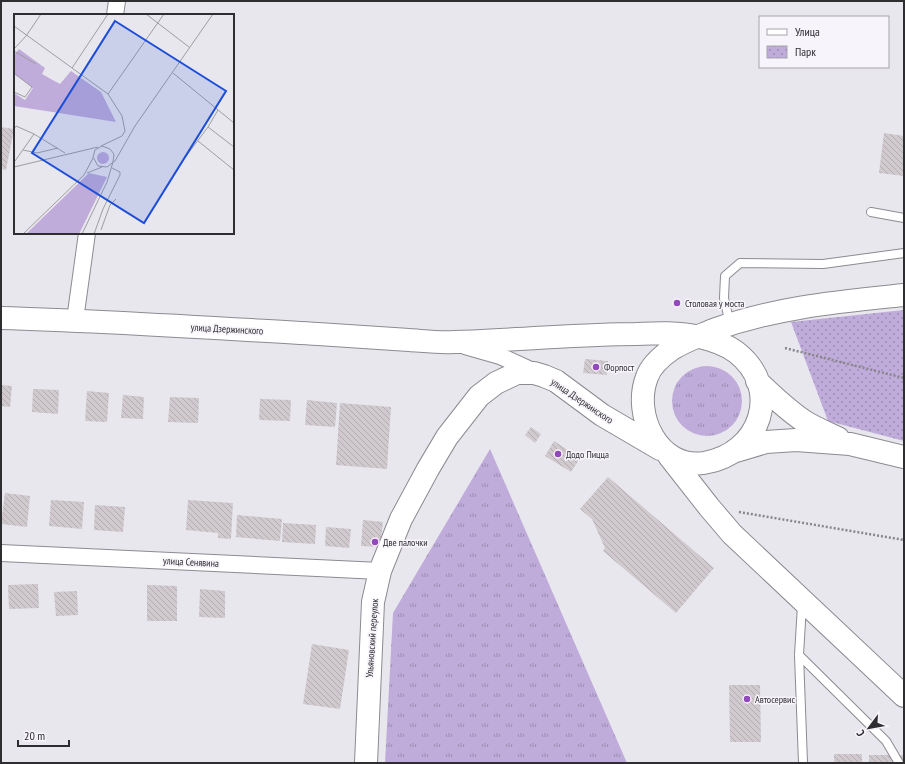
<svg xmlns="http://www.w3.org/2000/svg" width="905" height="764" viewBox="0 0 905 764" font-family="'PT Sans Narrow',sans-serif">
  <defs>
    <pattern id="grass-tufts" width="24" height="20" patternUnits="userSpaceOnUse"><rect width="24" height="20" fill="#bfacda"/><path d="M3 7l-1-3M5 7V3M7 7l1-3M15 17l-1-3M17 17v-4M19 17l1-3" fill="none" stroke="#9c8cb1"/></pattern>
    <pattern id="park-dots" width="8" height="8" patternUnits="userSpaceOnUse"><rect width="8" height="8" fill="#bfacda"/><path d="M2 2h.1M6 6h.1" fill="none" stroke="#9c8cb1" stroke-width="1.8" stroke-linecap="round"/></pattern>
    <pattern id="building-back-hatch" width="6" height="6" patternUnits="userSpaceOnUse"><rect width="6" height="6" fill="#d0c9ce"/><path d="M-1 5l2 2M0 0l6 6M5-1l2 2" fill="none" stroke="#b3adb1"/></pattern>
  </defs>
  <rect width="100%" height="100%" fill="#e9e7ee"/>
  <path fill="url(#grass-tufts)" d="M672 401a35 35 0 1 1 70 0a35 35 0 1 1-70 0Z
    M490,449L627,763H385L393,613Z"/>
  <path fill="url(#park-dots)" d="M904,310V441L828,421L791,322Z"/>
  <path fill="url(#building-back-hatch)" d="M1,127L14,129L6,170L1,169Z
    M884,133L904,136V176L879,173Z
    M585,359L608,361L607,375L583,373Z
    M1,385L12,386L10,407L1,406Z
    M33,389L59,390L58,414L32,412Z
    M87,391L109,393L107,422L85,421Z
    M123,395L144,397L143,419L121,418Z
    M170,397L199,398L198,423L168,422Z
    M260,399L291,400L290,421L259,420Z
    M307,400L337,403L335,427L305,425Z
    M340,403L391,407L387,469L336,465Z
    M531,427L541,434L535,443L525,435Z
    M554,441L580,458L571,472L545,456Z
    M608,477L714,568L676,613L603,551L605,548L592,519L580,509Z
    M5,493L30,496L27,527L1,524Z
    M51,500L84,502L82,529L49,526Z
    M188,500L233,503L231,539L218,538V533L186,530Z
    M95,505L125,507L123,532L94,530Z
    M237,515L282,519L280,541L236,537Z
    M363,520L383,522L380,547L361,546Z
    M283,523L316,525L315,544L282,542Z
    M326,527L351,529L349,548L325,546Z
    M38,584L39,608L9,609L8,585Z
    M147,585L177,586V621H147Z
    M200,589L225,591V618L199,617Z
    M77,591L78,615L56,616L54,592Z
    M312,644L349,650L340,709L303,704Z
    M729,685H760L761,742H730Z
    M834,754H862V763H834Z
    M869,755H904V763H869Z"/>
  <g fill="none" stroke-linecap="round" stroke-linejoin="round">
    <g stroke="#8d8a91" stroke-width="10">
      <path id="service" d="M871,212L904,218
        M730,324L724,298L725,276L740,263L823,264L904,253
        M802,605L799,655L803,763
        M799,655L886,741L899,763"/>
    </g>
    <g stroke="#8d8a91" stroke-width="18">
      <path id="minor" d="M115,15L117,1
        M75,320L87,233
        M465,346L500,356L535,372
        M1,553L380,571"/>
    </g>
    <g stroke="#8d8a91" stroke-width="24">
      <path id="primary" d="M1,318C107,321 213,328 318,334C349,336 379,338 409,340C424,341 439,343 454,342C469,342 485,341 500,340C545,338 590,334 636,334C657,333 679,332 700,337C713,340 725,344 736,352C783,388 761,454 704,463C659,470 632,415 647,377C651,365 662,356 672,349C685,341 699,336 713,330C777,307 837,302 904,295
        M757,381C773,396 789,412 807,423C817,429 828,433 838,438
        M736,451L766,442L796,440L850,444L904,457
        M669,456L709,507L732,534L904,696
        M366,763L373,602L380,571L401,519L428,469L447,437L479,396L496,383L517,373H534L544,376L556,381L602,415L660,449"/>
    </g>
    <path stroke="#88868b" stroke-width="2.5" stroke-dasharray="2 2" stroke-linecap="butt" d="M785,348L904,378
      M739,512L904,540"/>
    <use href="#service" stroke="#fff" stroke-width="8"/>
    <use href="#minor" stroke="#fff" stroke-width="16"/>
    <use href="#primary" stroke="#fff" stroke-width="22"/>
  </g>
  <g fill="#9149bb" stroke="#f7f4fb" stroke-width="1.5">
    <circle cx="677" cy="303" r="4"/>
    <circle cx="596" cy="367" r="4"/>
    <circle cx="558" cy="454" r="4"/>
    <circle cx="375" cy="542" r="4"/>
    <circle cx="747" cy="699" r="4"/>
  </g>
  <g text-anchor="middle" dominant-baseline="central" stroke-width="3" stroke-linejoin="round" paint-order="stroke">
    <g font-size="10" fill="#2e2d2f" stroke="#f7f4fb" text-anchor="start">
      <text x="685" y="303">Столовая у моста</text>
      <text x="604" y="367">Форпост</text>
      <text x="566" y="454">Додо Пицца</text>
      <text x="383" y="542">Две палочки</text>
      <text x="755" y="699">Автосервис</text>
    </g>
    <g font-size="10" fill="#2e2d2f" stroke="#f7f4fb">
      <text transform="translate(227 329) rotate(3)">улица Дзержинского</text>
      <text transform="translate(582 401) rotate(34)">улица Дзержинского</text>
      <text transform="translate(191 562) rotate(3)">улица Сенявина</text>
      <text transform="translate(372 638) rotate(-86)">Ульяновский переулок</text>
    </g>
  </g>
  <g transform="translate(14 14)">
    <rect width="220" height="220" fill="#e9e7ee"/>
    <path d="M5,35L31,54L28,60L35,64L46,70L57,57L87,78L102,108L0,92V79L11,86L19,74L0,60V41ZM83 144a6 6 0 1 1 12 0a6 6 0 1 1-12 0Z" fill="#bfacda"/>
    <path d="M75,159L93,163L65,220H12Z" fill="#bfacda"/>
    <path fill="none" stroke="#9e9da2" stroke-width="1" d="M132,0L175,33M0,12L94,80L108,102L111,117L108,122L87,132M12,22L27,0M0,35L12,22M0,37L22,50M58,54L94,0M0,59L18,73L11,83L0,78M159,59L220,109M94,80L150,0M194,113L220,133M0,115L2,112L20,120M184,127L220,156M9,136L23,139L44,134M170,145L194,113L204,96M1,147L20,120L51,139M0,153L84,133M73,159L88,153M87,216L96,191L102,185M9,220L70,161L79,144M68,220L93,168L99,148L100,140L96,135L88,132L81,136L79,143L84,152L93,153L97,150L99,148L101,147L121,112L199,0M80,220L89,195L106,161V158L98,154"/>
    <path fill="#1d4ed8" fill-opacity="0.15" stroke="#1d4ed8" stroke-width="2" d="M101,7L212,77L130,209L18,139Z"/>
    <rect width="220" height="220" fill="none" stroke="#2e2d2f" stroke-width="2"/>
  </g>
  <rect width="905" height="764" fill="none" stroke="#2e2d2f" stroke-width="4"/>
  <rect x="759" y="16" width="130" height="52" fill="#f7f4fb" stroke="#a7a4a9"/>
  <rect x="767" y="29" width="20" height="6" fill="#ffffff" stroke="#a7a4a9"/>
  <text x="795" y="36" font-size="12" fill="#2e2d2f">Улица</text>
  <rect x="767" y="46" width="20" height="12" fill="url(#park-dots)" stroke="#a7a4a9"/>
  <text x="795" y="56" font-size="12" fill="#2e2d2f">Парк</text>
  <g transform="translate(869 728) rotate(238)" stroke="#f7f4fb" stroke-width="3" paint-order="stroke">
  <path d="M0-3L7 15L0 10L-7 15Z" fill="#2e2d2f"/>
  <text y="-6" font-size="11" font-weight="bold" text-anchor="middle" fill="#2e2d2f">С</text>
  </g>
  <path d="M18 740v6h51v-6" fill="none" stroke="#2e2d2f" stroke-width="2"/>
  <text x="24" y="740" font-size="12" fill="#2e2d2f" stroke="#f7f4fb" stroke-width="3" paint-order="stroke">20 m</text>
</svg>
